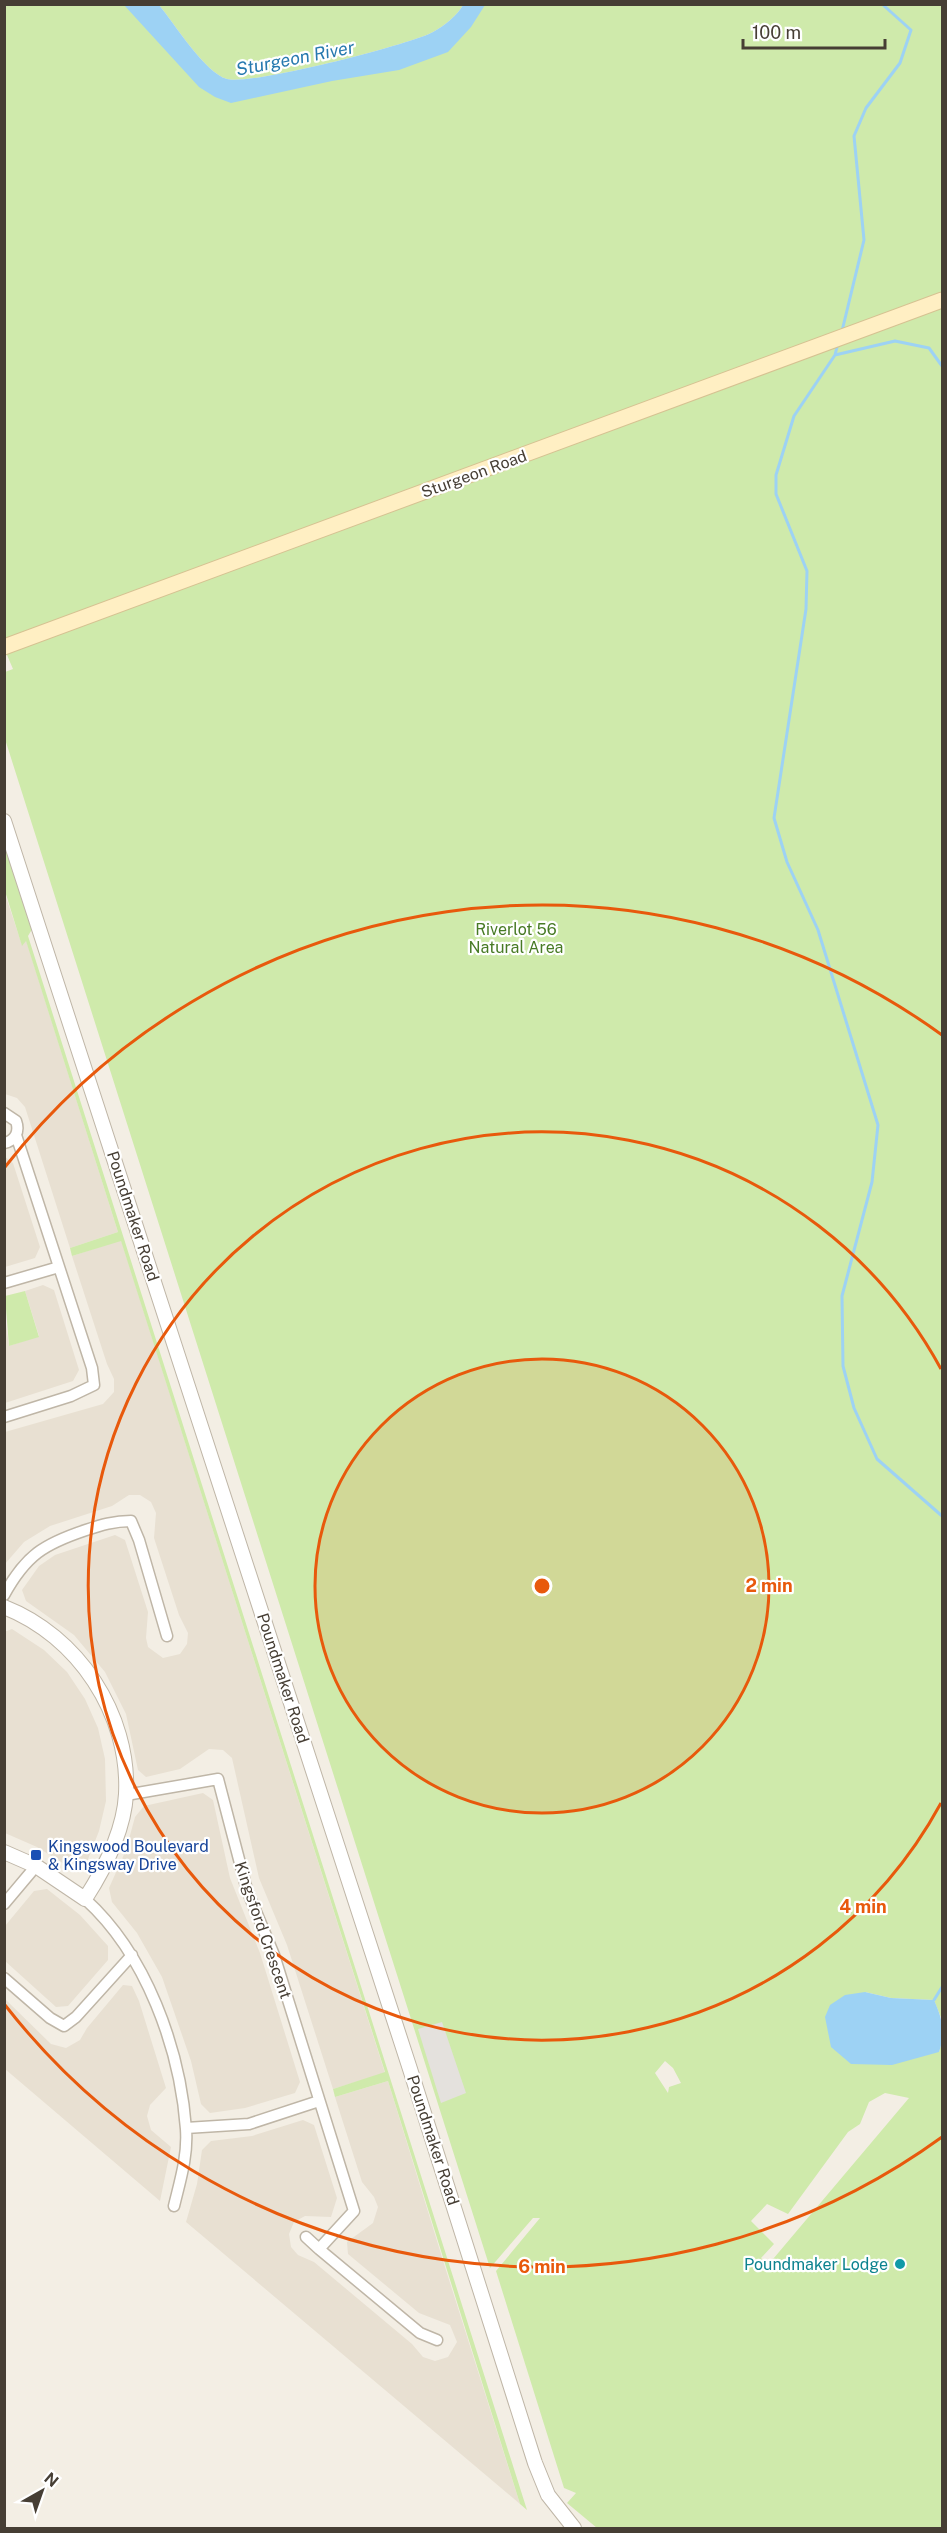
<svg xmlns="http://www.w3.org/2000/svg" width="947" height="2533" viewBox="0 0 947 2533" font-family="'Public Sans',sans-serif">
  <rect width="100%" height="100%" fill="#f3eee4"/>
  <path fill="#e8e0d2" d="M4,891L22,945L26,940L118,1232L70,1248L25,1107L17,1098L5,1094Z
    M4,1156L13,1163L40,1247L35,1258L5,1267Z
    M121,1240L385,2073L333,2089L287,1945L259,1878L232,1758L223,1750L209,1749L180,1769L146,1777L138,1770L126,1714L105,1672L74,1635L26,1601L22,1590L39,1566L55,1555L115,1535L125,1540L148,1612L146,1638L148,1647L163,1658L180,1654L187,1644L188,1633L179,1615L154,1538L156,1513L151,1502L140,1495H129L112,1506L50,1526L24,1542L5,1564V1432L103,1404L114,1392V1379L107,1364L72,1256Z
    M43,1285L54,1290L79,1370L73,1381L5,1403L4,1309L9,1346L39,1336L25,1291Z
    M12,1629L44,1650L67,1672L85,1699L98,1728L105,1759L106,1801L99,1831L85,1867L74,1870L37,1847L5,1833L4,1632Z
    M203,1793L213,1800L230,1878L260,1953L300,2082L295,2093L245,2108L210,2113L201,2104L191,2061L162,1977L137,1933L112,1902L109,1888L126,1850L135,1817L144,1806Z
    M47,1889L80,1915L108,1946V1960L68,2006L56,2007L5,1961V1926L34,1891Z
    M123,1985L132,1986L139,2001L166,2088L150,2105L147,2116L151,2130L171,2147L160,2201L5,2069V1999L51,2044L66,2048L80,2040L87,2028Z
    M388,2081L445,2267L520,2504L186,2222L197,2184L202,2150L211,2141L252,2136L303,2120L314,2125L337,2198L331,2217L305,2216L294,2222L289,2234L291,2247L298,2255L314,2262L412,2344L423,2357L435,2361L448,2357L457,2342L450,2325L419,2313L348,2254L347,2242L373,2223L378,2207L374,2197L362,2182L335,2097Z"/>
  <path fill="#cfeaab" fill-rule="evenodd" d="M4,5H134L223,85L370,68L429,44L469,5H942V2020L934,2000L891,1998L865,1992L939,2052L942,2041V2528H597L567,2503L576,2493L564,2488L496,2271L540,2218H533L490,2268L5,739V672L13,669L4,648ZM665,2061L673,2068L681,2083L669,2087L668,2093L655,2073ZM885,2093L909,2098L768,2265L761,2258L774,2244L751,2221L767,2204L788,2214L848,2132L860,2124L869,2102Z
    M159,5H463C458,15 444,26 433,32C409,45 249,86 227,79C205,73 174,23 159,5Z
    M4,833L34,926L28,936L527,2510L520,2504L388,2081L335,2097L333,2089L385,2072L121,1241L72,1256L70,1248L118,1232L26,941L22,946L5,891Z
    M25,1291L39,1337L9,1346L5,1296Z"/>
  <path fill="#e4e1dd" d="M442,2022L466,2093L441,2103L418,2029Z"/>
  <path fill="#9dd2f4" d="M124,5H159C174,23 205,73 227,79C249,86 409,45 433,32C444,26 458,15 463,5H485L471,27L448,52L399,70L332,81L231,103L215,97L199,87Z
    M865,1992L891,1998L934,2000C942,2018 946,2033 939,2052L892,2065L851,2064L831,2047L825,2017L830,2005L845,1995Z"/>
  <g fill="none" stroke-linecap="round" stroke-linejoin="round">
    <path stroke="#9dd2f4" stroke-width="3" d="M842,331L864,240L854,136L866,108L900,63L911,30L882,4
      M838,343L835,355L794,416L776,475V494L807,571L806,609L774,818L787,862L818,930L878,1125L872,1182L842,1296L843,1366L854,1408L877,1459L942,1516
      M835,355L895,341L929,348L942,366
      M934,2000L942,1987"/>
    <g stroke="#bfb6a7" stroke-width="13">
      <path id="minor" d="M4,1113L16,1121C20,1132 15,1141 4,1143
        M4,1283L59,1267
        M4,1417L71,1396L94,1385L92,1368L16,1135
        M4,1595C26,1555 44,1544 86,1530C101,1525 114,1521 131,1521L139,1540L167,1636
        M126,1795L218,1779L247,1890L274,1955L354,2211L319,2249L306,2237
        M85,1899C146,1954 180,2048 186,2129C188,2156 180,2181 174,2206
        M4,1904L36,1866
        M4,1978L50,2018L64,2026L76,2017L132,1955
        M186,2128L249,2124L319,2101
        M319,2249L420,2333L437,2340"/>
    </g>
    <g stroke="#bfb6a7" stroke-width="16">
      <path id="tertiary" d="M4,821L410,2069L535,2463L548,2495L574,2528
        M4,1607C78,1636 130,1714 126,1794C124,1831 105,1868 85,1899L36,1866L4,1852"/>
    </g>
    <g stroke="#d6c292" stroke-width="17">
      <path id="secondary" d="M4,647L942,300"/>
    </g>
    <use href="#minor" stroke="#fff" stroke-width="10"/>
    <use href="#tertiary" stroke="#fff" stroke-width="14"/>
    <use href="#secondary" stroke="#ffefc3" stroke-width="15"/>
  </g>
  <circle cx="542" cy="1586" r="227" fill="#e8590c" fill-opacity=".12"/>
  <g fill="none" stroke="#e8590c" stroke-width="3">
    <circle cx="542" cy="1586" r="227"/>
    <path d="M941 1803A454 454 0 1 1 941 1369"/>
    <path d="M942 2137A681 681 0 0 1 5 2005M5 1167A681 681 0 0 1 942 1035"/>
  </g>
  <rect fill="#1a4fb4" stroke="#fff" stroke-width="2" x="30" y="1849" width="12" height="12" rx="3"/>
  <circle fill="#0f9aa8" stroke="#fff" stroke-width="2" cx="900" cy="2264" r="6"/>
  <g text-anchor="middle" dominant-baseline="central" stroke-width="4.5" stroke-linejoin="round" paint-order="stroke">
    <g font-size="16" fill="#463e34" stroke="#fff">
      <text transform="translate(474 474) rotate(-20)">Sturgeon Road</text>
      <text transform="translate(133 1216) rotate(72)">Poundmaker Road</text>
      <text transform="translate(283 1678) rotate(72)">Poundmaker Road</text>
      <text transform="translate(263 1930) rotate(71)">Kingsford Crescent</text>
      <text transform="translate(433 2140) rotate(72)">Poundmaker Road</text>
    </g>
    <g font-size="16" fill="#477a24" stroke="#fff">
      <text x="516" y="929">Riverlot 56<tspan x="516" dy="18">Natural Area</tspan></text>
    </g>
    <g font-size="16" fill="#164399" stroke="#fff" text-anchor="start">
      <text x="48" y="1846">Kingswood Boulevard<tspan x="48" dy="18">&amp; Kingsway Drive</tspan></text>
    </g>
    <g font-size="16" fill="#0d838f" stroke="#fff" text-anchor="end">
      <text x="888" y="2264">Poundmaker Lodge</text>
    </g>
    <g font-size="18" font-style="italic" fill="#2779af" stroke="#fff">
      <text transform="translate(295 58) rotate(-11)">Sturgeon River</text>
    </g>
  </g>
  <circle cx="542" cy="1586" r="9" fill="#e8590c" stroke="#fff" stroke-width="3"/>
  <g font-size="18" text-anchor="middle" font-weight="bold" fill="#e8590c" stroke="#fff" stroke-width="4.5" stroke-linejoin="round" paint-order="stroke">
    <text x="769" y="1592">2 min</text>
    <text x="863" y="1913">4 min</text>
    <text x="542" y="2273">6 min</text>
  </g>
  <rect width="947" height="2533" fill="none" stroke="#463e34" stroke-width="12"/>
  <g transform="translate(42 2491) rotate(40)" stroke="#ffffff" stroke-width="4.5" paint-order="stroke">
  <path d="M0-4.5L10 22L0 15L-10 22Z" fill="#463e34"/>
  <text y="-9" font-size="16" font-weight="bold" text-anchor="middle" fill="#463e34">N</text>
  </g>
  <path d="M743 39v9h142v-9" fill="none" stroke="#463e34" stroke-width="3"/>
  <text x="752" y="39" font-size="18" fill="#463e34" stroke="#ffffff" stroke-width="4.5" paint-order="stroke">100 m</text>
</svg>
